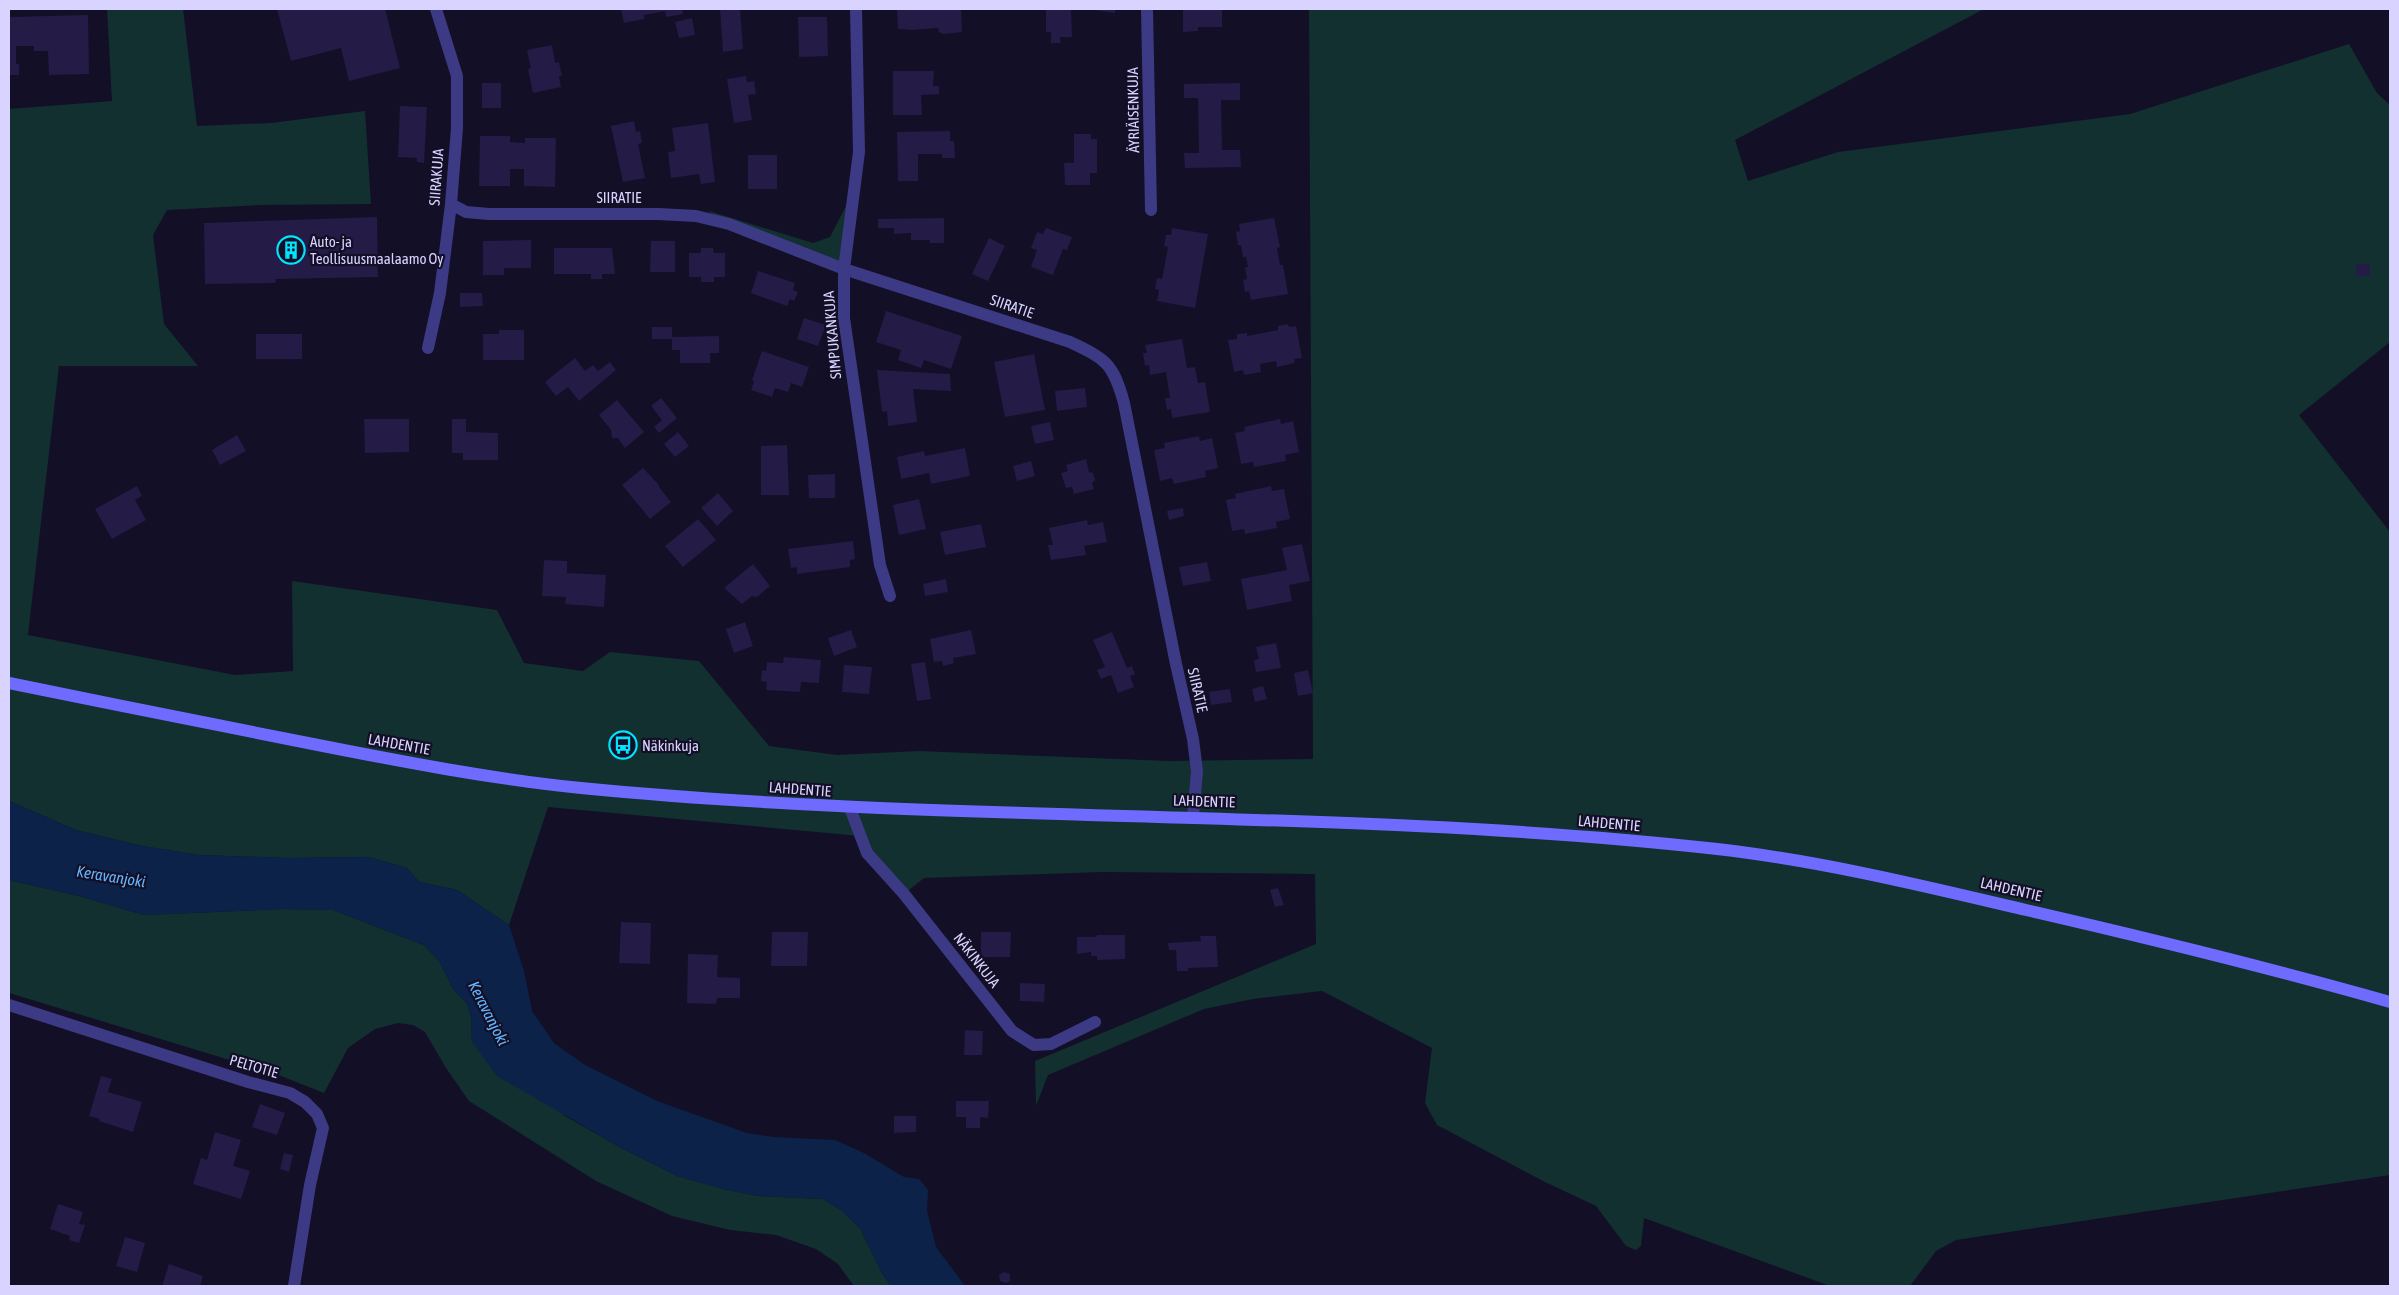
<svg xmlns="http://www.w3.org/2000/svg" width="2399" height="1295" viewBox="0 0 2399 1295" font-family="'Asap Condensed',sans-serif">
  <rect width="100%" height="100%" fill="#130f26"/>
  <path fill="#12302f" d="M107,9H183L197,126L271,123L365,111L371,204L259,205L167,210L153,235L164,324L198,366H59L28,635L235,675L293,671L292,581L497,610L524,663L583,671L610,652L699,661L769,746L837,755L919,751L1169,761L1313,759L1309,9H1984L1735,140L1748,181L1838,152L2130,114L2349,44L2377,93L2390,105V342L2299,415L2390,532V1175L1956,1240L1936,1251L1910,1286H1830L1644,1218L1641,1246L1636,1250L1626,1246L1596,1206L1545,1182L1437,1125L1425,1103L1432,1048L1322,991L1253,999L1204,1009L1048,1075L1036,1106L1035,1061L1316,944L1315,874L1102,872L924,878L904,894L860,836L548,807L509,925L457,890L419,882L407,868L369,857L288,858L199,855L142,846L76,830L9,801V109L112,101Z
    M848,202L844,269L729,224L706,210L813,243L830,237Z
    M9,880L79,896L144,915L282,909L333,910L424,945L439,961L453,989L467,1003L471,1017L472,1042L565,1116L625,1150L677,1176L727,1190L759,1196L823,1199L841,1210L860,1228L882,1273L891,1286H854L838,1264L816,1249L776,1235L730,1230L672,1216L596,1181L469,1101L446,1068L425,1032L413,1025L398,1023L375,1029L348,1048L324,1093L276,1074L9,993Z"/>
  <path fill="#0c2248" d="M9,801L76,830L142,846L199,855L288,858L369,857L407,868L419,882L457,890L509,925L524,971L532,1011L554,1043L585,1065L657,1101L747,1133L774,1137L835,1140L864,1153L904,1177L919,1179L928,1190L927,1211L936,1247L965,1286H891L882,1273L860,1228L841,1210L823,1199L759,1196L727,1190L677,1176L625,1150L497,1076L472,1042L471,1017L467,1003L453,989L439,961L424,945L333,910L282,909L144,915L79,896L9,880Z"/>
  <path fill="#241b47" d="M277,9H385L400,68L349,81L341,48L291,61Z
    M621,9H682L683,14L666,17L665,11L644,15V19L624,23Z
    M720,9H740L743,49L723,52Z
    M897,9H961L962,32L943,34L939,32L938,28L912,30L898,29Z
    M1046,9H1071L1072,37H1060L1061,43H1051V32H1046Z
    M1088,9H1115V13Z
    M1183,9H1222V27H1198V31L1183,32Z
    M88,15L89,74L49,75L48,51H34V46H16V64H19V75H9V17Z
    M798,17H827L828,56L799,57Z
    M692,18L695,35L679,38L675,22Z
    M552,45L555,63L559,62L562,76H559L561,87L533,93L528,69L531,68L527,50Z
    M893,71H934L933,86H939V94L921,95L922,115H893Z
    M746,76L747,82L754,81L756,94L748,95L752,120L734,123L727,79Z
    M482,83H501V108H482Z
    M1240,83V100H1221L1222,150H1240L1241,167L1185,168L1184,153H1199L1198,98H1184V84Z
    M400,106L427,107L424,163L417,162V158L398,157Z
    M634,121L636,132L640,131L642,143L638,144L645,178L623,182L611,126Z
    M708,123L715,182L701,184L699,174L671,178L668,152L675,151L672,128Z
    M950,131V141H954L955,158H942V154H918V181H898L897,132Z
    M1074,134H1091V139H1097V173H1090V185H1065L1064,163H1074Z
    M480,136H510V142L525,143V138H556L555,187L524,186V169H510V186H479Z
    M748,155H777V189H748Z
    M377,217L378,277L276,279L275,283L205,284L204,223Z
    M944,218V243H930V240H911V233L894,234V228H878V219Z
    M1274,218L1280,247L1277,248L1280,265H1283L1288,294L1251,300L1249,291L1245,292L1243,280L1247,279L1245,267H1248L1246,257H1243L1241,245H1238L1236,232L1240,231L1239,224Z
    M1046,228L1072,237L1067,250L1063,249L1053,275L1031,267L1037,250L1031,248L1037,232L1043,234Z
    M1172,228L1208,234L1195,308L1157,301L1159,290L1155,289L1157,278L1162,279L1168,247L1164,246L1166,235H1171Z
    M989,238L1005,246L988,281L972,274Z
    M531,240V268H504V275H483V241Z
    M651,241H675V272H650Z
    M554,248H612L615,274H602V279H591V274H554Z
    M701,248H713L714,253H725V277H714V282H701V277H689V253H701Z
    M2356,264H2370V276H2356Z
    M758,271L795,283L793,290L798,292L794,301L790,299L787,306L751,293Z
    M460,293H482L483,306L460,307Z
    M886,311L962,336L951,369L924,360L921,368L898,360L901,350L876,342Z
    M804,318L826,325L818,346L797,339Z
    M1288,324L1289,327L1296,326L1302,358L1294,359L1295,363L1277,367L1276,361L1260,364L1261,372L1244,375L1243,370L1234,372L1228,340L1237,339V334L1247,333V336L1278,330V326Z
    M652,327H672V337L719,336V353H710V363H680V350H672V339H652Z
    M499,330H524V360H483V334H499Z
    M256,334H302V359H256Z
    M1182,339L1187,368L1195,367L1198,383L1205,382L1210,412L1172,418L1171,409L1167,410L1165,398H1170L1166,372L1150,375L1149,365L1145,366L1143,353H1147L1145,345Z
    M762,351L809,367L802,387L791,383L788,392L775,388L772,397L751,390L754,381L752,380Z
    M1034,354L1045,410L1005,417L994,362Z
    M575,358L585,371L593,365L598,371L610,362L616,370L579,401L568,387L556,396L545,382Z
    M877,370L950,374L951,391L913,389L917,422L888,426L887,411L882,412Z
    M1085,388L1087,407L1057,411L1055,391Z
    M661,398L677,418L659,433L654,427L662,420L651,406Z
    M617,400L644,432L625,448L618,438H612L611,430L599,415Z
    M364,419H409V452L365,453Z
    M452,419H466V432L498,433V460H463V453H452Z
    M1280,419L1281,424L1293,421L1299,452L1285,455L1286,461L1254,467L1253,462L1241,464L1235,433L1245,431L1244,427Z
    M1050,422L1054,440L1035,444L1031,426Z
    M678,432L689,446L675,457L664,444Z
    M237,435L246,451L220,465L212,450Z
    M1199,436L1200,441L1212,438L1218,468L1205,471L1206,477L1174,484L1172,478L1160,481L1154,450L1165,448L1164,443Z
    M787,445L789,495H761V446Z
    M965,448L970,476L931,484L929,473L901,479L897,457L924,451L925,456Z
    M1086,459L1089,472L1093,473L1095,480L1092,483L1094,489L1074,494L1072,487L1066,488L1061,473L1068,471L1066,465Z
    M1031,461L1035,476L1017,481L1013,466Z
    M643,468L659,485V487L671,502L650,519L622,485Z
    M835,474V498H809L808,475Z
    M137,486L142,496L135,500L146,520L112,539L95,509Z
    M1271,486L1272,491L1284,489L1290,519L1276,522L1277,528L1245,534L1244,529L1232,531L1226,500L1236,498L1235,494Z
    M718,493L733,511L717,526L701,508Z
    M919,499L926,529L899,535L893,505Z
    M1183,508L1184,516L1169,520L1167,511Z
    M698,519L716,540L683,567L665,546Z
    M1087,520L1088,525L1103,522L1107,542L1084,546L1086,555L1051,560L1048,545H1053L1049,528Z
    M981,524L986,547L945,555L940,532Z
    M853,541L855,559L850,560V567L797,574V567L791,568L788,549Z
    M1302,544L1310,581L1289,585L1292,601L1247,610L1241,579L1287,570L1282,548Z
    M544,560L567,561V573L606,575L604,607L565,604L566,597L542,596Z
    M1207,562L1211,581L1183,586L1179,567Z
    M753,564L770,586L757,597L752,596L742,604L724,588Z
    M946,579L948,592L925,596L923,584Z
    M745,622L753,646L734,653L726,629Z
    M851,630L857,647L834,656L828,638Z
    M971,630L976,654L953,658L954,663L943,666L942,661L934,662L930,639Z
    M1112,632L1127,668L1132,666L1135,674L1130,676L1134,687L1118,693L1111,675L1101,679L1097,670L1105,667L1093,640Z
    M1276,643L1281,668L1256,672L1254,660L1259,659L1256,647Z
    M784,657L821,660L819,683L801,682L800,692L766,690L767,682L761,681L762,670L766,671L767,662L783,663Z
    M925,662L931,699L917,701L911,664Z
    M844,665L872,667L869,694L842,692Z
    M1308,670L1313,693L1298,696L1294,673Z
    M1263,686L1267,699L1255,702L1252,689Z
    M1230,689L1232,702L1211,705L1209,692Z
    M1278,888L1284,905L1275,907L1270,890Z
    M621,922L651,923L650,964L619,963Z
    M772,932H808L807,966H771Z
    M981,932H1011L1010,957H981Z
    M1097,935H1125V959L1097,960V956H1091V952L1077,954V937H1096Z
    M1200,936H1216L1218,967L1188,968V971H1177L1176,950H1169L1168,943L1201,941Z
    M688,954L718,955L717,977L740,978V998H717L716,1004L687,1003Z
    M1020,983L1045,984L1044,1002L1020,1001Z
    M965,1030L983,1031L982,1055H964Z
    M101,1076L112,1079L108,1092L142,1102L133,1132L99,1121L100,1119L89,1116Z
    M956,1101H989L988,1118L980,1117V1128H966V1117H956Z
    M260,1104L285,1113L277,1135L252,1127Z
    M894,1116H916V1132L894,1133Z
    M215,1132L241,1140L233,1166L250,1171L241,1199L193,1184L201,1158L207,1160Z
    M284,1153L293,1155L289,1172L280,1169Z
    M58,1204L83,1212L79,1224L85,1225L79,1243L69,1240L70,1236L50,1229Z
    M125,1237L145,1243L137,1272L116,1266Z
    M169,1264L203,1276L200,1286H162Z
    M1004,1272L1010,1274V1281L1006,1283L1000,1281L999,1275Z"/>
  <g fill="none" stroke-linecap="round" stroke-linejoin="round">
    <path stroke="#3d3a85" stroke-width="12" d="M856,9L859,152L844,269V318L880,565L890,596
      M1147,9L1151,210
      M451,204L466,212L489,214H658L696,216L729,224L844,269L1070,342C1106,359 1113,363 1124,403L1176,664L1193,739L1197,771L1193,817
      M428,348L440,293L451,204L457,128V76L436,9
      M850,808L867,853L904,894L1012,1031L1034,1045L1051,1044L1095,1022
      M9,1005L248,1082L290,1093L305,1102L317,1114L323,1128L310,1185L294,1286"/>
    <path stroke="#6f6bff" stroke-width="12" d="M9,683C112,704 214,725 318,745C404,762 492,779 581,788C959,825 1340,807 1717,849C1822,861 1924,886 2026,910C2148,938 2270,968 2390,1002"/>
  </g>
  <defs>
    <g id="building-ring" transform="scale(1.4375)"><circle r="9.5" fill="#130f26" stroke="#00e5ff" stroke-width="1.5"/><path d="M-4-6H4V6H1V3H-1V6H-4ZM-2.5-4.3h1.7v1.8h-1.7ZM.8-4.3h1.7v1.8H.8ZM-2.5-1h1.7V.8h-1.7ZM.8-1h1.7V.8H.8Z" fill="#00e5ff"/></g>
    <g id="bus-ring" transform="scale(1.4375)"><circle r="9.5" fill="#130f26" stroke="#00e5ff" stroke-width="1.5"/><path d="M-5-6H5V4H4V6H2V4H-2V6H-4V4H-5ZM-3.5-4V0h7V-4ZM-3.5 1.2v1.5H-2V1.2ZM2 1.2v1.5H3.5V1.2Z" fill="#00e5ff"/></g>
  </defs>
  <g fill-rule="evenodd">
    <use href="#building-ring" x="291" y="250"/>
    <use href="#bus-ring" x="623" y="745"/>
  </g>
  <g text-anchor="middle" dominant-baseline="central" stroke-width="4.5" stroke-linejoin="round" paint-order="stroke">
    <g font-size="15" fill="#d9d4ff" stroke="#130f26">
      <text transform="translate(1133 110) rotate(-91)">ÄYRIÄISENKUJA</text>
      <text transform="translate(436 177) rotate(-86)">SIIRAKUJA</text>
      <text x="619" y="197">SIIRATIE</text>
      <text transform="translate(1012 306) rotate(19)">SIIRATIE</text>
      <text transform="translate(832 335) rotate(-95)">SIMPUKANKUJA</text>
      <text transform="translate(1198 690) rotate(77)">SIIRATIE</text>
      <text transform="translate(399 744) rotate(10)">LAHDENTIE</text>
      <text transform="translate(800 789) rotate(4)">LAHDENTIE</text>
      <text transform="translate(1204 801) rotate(2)">LAHDENTIE</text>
      <text transform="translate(1609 823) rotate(5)">LAHDENTIE</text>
      <text transform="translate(2011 889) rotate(13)">LAHDENTIE</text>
      <text transform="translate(977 960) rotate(52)">NÄKINKUJA</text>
      <text transform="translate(254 1066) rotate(16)">PELTOTIE</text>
    </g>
    <g font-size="15" fill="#d9d4ff" stroke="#130f26" text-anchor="start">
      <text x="310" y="241">Auto- ja<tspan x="310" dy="17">Teollisuusmaalaamo Oy</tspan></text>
      <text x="642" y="745">Näkinkuja</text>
    </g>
    <g font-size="16" font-style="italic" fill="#62b6ff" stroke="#130f26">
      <text transform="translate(111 876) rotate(9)">Keravanjoki</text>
      <text transform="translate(489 1013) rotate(63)">Keravanjoki</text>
    </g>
  </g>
  <rect width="2399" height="1295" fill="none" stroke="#d9d4ff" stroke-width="20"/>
</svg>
